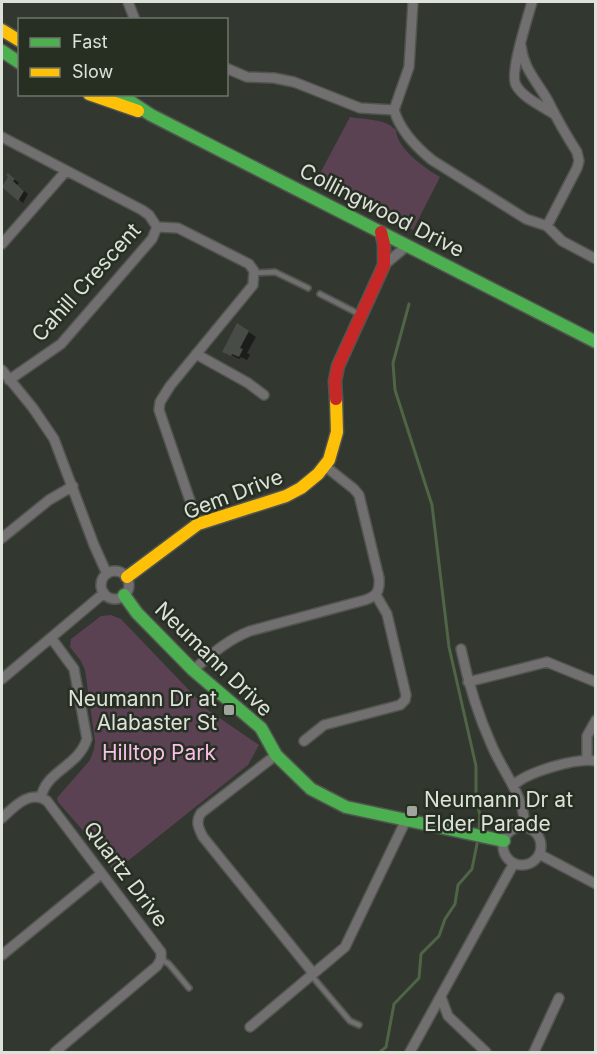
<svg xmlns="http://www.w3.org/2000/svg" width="597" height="1054" viewBox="0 0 597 1054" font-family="Inter,sans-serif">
  <rect width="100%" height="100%" fill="#323730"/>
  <path fill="#5a4253" d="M350,117C366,120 384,118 396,130C396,148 426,169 440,177L413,230L316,181Z
    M111,615L121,619L208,710L259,745L248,765L114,872L100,850L58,802L57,798L90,760L94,749L95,741L85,670L81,661L70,647L71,639L101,616Z"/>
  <path fill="#0007" d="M13,178L19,183L17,185L28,194L23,203L3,186Z
    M238,325L256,337L247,353L250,355L247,360L241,357L239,359L224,351Z"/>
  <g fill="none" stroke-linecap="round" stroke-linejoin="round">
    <path stroke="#4f6546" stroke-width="3" d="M409,304L393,363L395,390L432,505L449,647L476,766V800L480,815L479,832
      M380,1052L386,1047L394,1004L419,978L421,954L439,936L445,919L455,904L458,885L472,869L478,839"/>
  </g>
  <path fill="#484c46" d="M8,173L15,179L13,181L24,191L18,201L2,187L8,177L6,175Z
    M237,323L249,331L240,348L243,349L239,357L232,354L231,356L222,352Z"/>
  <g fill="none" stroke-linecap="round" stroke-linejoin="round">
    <g stroke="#51554f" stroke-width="8">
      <path id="lane" d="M254,273L275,272L308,288
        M320,294L359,314
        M161,959L169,964L189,988
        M311,975L350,1021L359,1025"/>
    </g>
    <g stroke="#51554f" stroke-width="12">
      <path id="street" d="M128,2L135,20
        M413,2L409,67L394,110C400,130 416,147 432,160L526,219L547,226L562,241L596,259
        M532,2C528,17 509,74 516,85C523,98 542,106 554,114
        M521,46C524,70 537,81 548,101C557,119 566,135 577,152L579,161L577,168L547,226
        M226,68L247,77L274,78L294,82L360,108L394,110
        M2,137L142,210L149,215L157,227L152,239L61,344L9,380
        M157,227L178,228L249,264L254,271L253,285L170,386L160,402L159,410L198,524
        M2,244L66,171
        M384,265L407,246
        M196,354L248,383L264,395
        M2,370L33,408L54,439L94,545L107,574
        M2,538L49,500L73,486
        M101 585a14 14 0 1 1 28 0a14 14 0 1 1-28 0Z
        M461,649C468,682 478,715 492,746C504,774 524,795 525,827
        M193,670C212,654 227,640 250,631L365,600C377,596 380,591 379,578L359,495L354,489L325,466
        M2,679L104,593
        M468,682L547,662L596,682
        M304,741L324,725L400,705L405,700L406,695L387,614L376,595
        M276,755L201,813C195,822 199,829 203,837L313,973
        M587,759V736L596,720
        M514,785C527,772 578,757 596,761
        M41,797C47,770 78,767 87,739L74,669L52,639
        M2,818C14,807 30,789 47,801L161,952V959L157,966L55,1052
        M503 846a19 19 0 1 1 38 0a19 19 0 1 1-38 0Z
        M539,854L596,884
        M2,955L101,874
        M441,997L448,1016L486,1052
        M250,1027L345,947L406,820
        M410,1052L514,863
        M534,1052L559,998"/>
    </g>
    <g stroke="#51554f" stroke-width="15">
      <path id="fast" d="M2,51L20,63
        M119,94L151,115L596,342
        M124,595L137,613L193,670L261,728L276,755L311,789L346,807L504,841"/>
    </g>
    <g stroke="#51554f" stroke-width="15">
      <path id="slow" d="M2,30L20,41
        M89,94L138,111
        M127,577L198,524L286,496L301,488L318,474L329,460L337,432L336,399"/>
    </g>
    <g stroke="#51554f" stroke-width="15">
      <path id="jam" d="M336,399L335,381L338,366L384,265V244L381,232"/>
    </g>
    <use href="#lane" stroke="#726f71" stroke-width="4.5"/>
    <use href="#street" stroke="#726f71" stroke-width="9"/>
    <use href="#fast" stroke="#4caf50" stroke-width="12"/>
    <use href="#slow" stroke="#ffc107" stroke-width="12"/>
    <use href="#jam" stroke="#c62828" stroke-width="12"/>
  </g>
  <g fill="#a0a69e" stroke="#272f23" stroke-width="2">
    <rect x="223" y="704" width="12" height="12" rx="3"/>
    <rect x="406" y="805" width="12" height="12" rx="3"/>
  </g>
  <g text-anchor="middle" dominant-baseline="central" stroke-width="5" stroke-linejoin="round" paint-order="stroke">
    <g font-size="21" fill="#dce1d9" stroke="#272f23">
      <text transform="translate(382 210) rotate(27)">Collingwood Drive</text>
      <text transform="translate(86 282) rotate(-48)">Cahill Crescent</text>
      <text transform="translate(233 494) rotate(-21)">Gem Drive</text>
      <text transform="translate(214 659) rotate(44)">Neumann Drive</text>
      <text transform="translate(126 874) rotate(53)">Quartz Drive</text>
    </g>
    <g font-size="21" fill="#dce1d9" stroke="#272f23" text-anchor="end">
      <text x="217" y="698">Neumann Dr at<tspan x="217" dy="24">Alabaster St</tspan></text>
      <text x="424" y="799" text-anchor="start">Neumann Dr at<tspan x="424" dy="24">Elder Parade</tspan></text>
    </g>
    <g font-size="21" fill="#fbbeea" stroke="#272f23">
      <text x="159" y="752">Hilltop Park</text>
    </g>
  </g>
  <rect width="597" height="1054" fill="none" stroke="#dce1d9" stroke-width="6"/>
  <rect x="18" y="18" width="210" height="78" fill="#272f23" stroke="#6f766c" stroke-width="1.5"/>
  <rect x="30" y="38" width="30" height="9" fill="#4caf50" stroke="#6f766c" stroke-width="1.5"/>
  <text x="72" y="48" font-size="18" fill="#dce1d9">Fast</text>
  <rect x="30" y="68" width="30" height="9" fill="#ffc107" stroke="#6f766c" stroke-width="1.5"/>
  <text x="72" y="78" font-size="18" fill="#dce1d9">Slow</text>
</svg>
